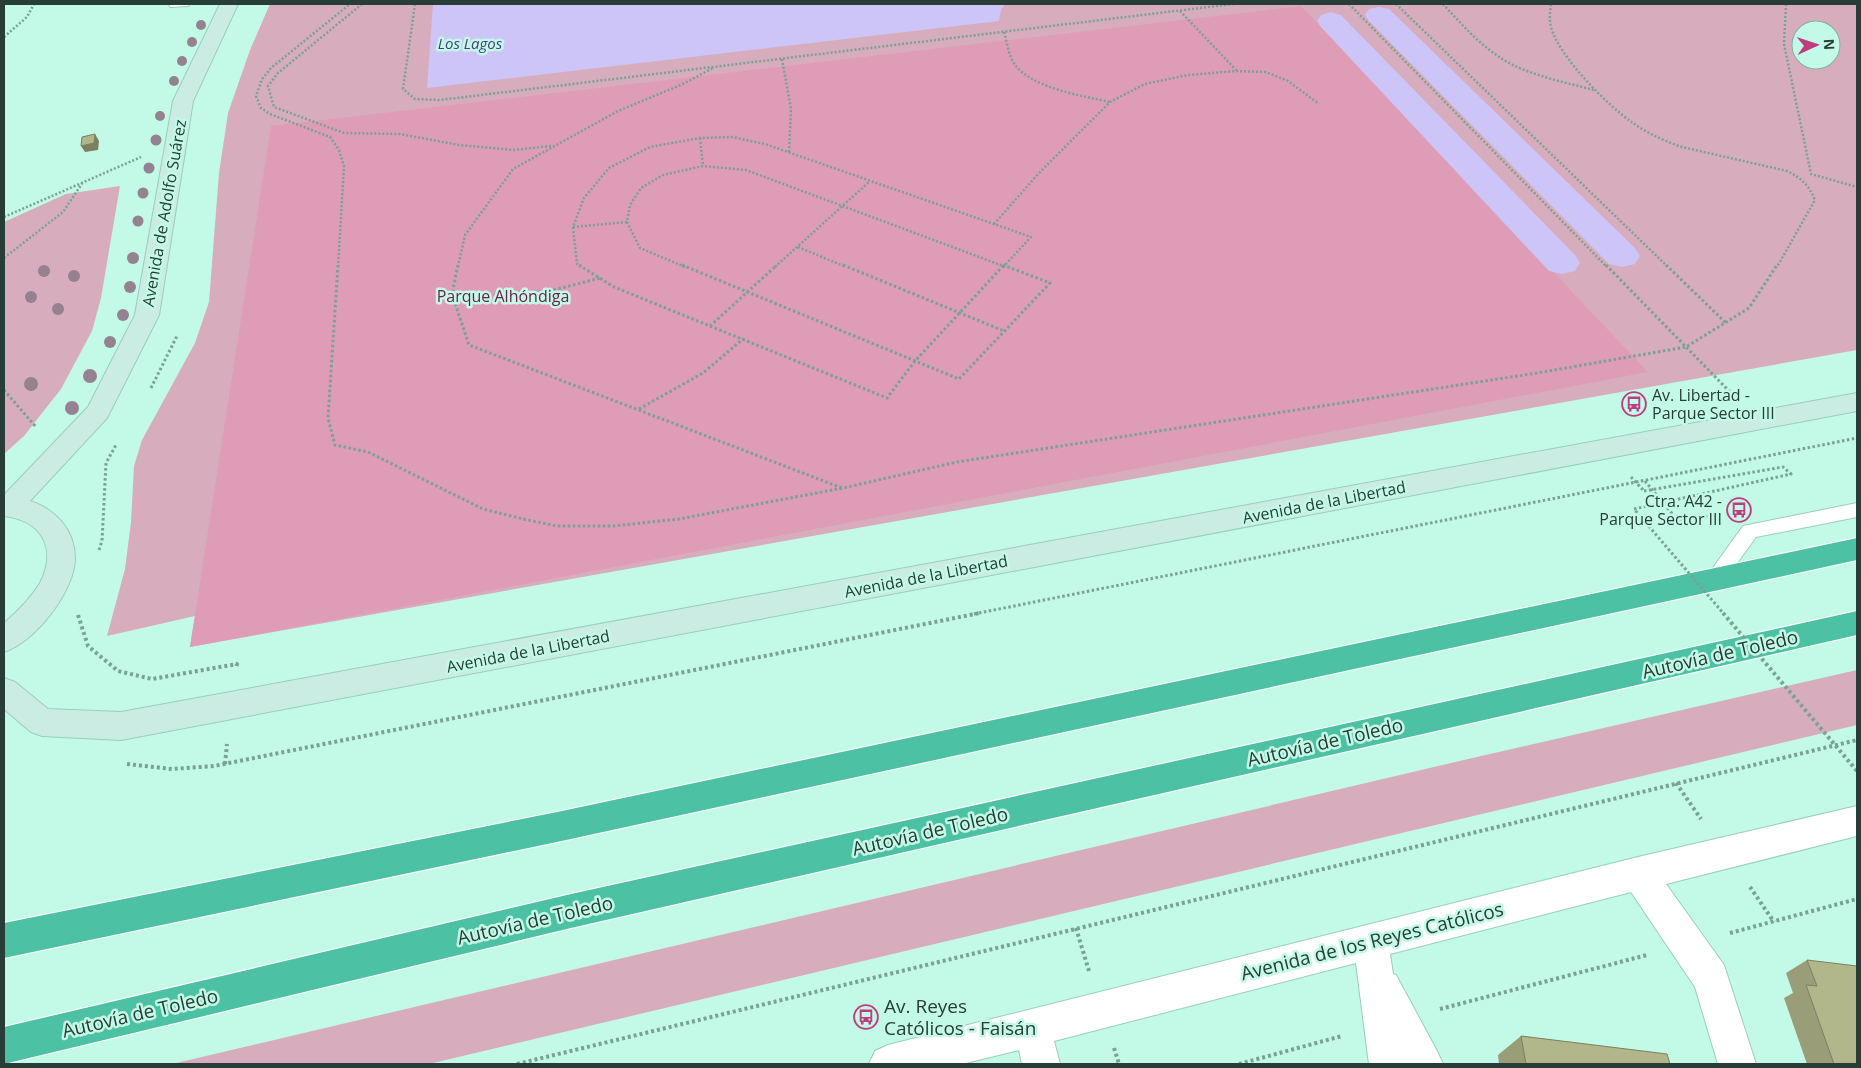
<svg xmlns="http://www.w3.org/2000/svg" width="1861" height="1068" viewBox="0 0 1861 1068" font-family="'Open Sans',sans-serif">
  <rect width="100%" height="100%" fill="#c3f9e7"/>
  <path fill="#d7adbd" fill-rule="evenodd" d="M270,4H1857V350L190,647L195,616L107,636L125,569L131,522L134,466L142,440L195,343L209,302L219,173L228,113L250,50ZM1801,30H1831V60H1801Z
    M120,186L101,298L92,331L61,389L24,436L4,454V222L66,194Z
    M1857,670V725L429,1064H172L1468,759Z"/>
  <path fill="#df9cb7" d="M1301,6L1648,372L190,647L271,126Z"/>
  <path fill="#cdc4f7" d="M433,4H1005L1001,10L999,21L427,88Z"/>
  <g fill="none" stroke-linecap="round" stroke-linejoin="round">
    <path fill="#cdc4f7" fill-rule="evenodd" d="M1379,7L1389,9L1635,248L1640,256L1635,264L1622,267L1609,264L1369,21L1365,15L1369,9Z
      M1331,12L1341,15L1575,255L1580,263L1575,271L1562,274L1549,271L1321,27L1317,21L1321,15Z"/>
    <g stroke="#99cebd" stroke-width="2">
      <path id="lane" d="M169,4H190L188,6L170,7Z
        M1857,503V517L1756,537L1722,584L1715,587L1708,584L1705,579L1743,526Z"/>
    </g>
    <g stroke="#99cebd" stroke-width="2">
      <path id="street" d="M1857,806V836L1666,884L1724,965L1756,1064H1718L1695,987L1631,892L1390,954L1393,974L1396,975L1437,1051L1443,1064H1369L1356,963L1054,1041L1060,1064H1022L1019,1050L962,1064H869L875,1051L888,1045L1638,857Z"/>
    </g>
    <g stroke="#99cebd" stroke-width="2">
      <path id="secondary" d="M220,4H238L193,101L159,315L107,418L30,501C55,509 75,530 75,558C75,591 35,642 4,652V623C17,612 31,598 40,583C58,548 41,520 4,516V495L88,407L135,315L173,101Z
        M1857,393V411L121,740L42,736L31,732L4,709V678L15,682L48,709L121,712Z"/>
    </g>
    <g stroke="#fff" stroke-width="2">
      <path id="highway" d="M1857,538V560L557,842L4,958V923L557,812Z
        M1857,611V635L571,928L4,1064V1027L571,894Z"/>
    </g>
    <path stroke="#7aa194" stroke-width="2.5" stroke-dasharray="2 2" stroke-linecap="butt" d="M362,4L278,73L268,86L274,107L344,133L400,134L459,145L513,150L551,146
      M415,4L403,89L415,99L440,100L1233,4
      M1349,4L1607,267
      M1396,4L1668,267
      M1443,4C1463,26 1485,51 1513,65C1538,77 1567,83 1594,90
      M1551,4C1550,12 1549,19 1551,27C1559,57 1608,106 1633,123C1648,134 1665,141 1682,147L1787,171C1801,178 1809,185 1815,200L1777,267
      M1786,4L1784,44L1811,174L1857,187
      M1180,11L1236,70
      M1004,32C1007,42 1008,53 1013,62C1029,88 1083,96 1110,102
      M4,37L27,17L34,4
      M782,59L791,109L789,152
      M700,138L703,166
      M4,217L141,157
      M994,224L1039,173L1110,102L1145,84L1188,75L1236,71L1266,72L1288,81L1319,104
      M573,227L627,222
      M798,247L846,267
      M4,258L63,212L83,182
      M338,267L344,166L339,150L330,137L270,114L261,108L256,96L262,79L271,68L350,4
      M458,267L465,235L513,169L618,111L683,84L713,68
      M581,267L577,264L573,227L584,198L609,168L650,147L700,138L732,137L765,144L1031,237L1003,267
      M685,267L640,248L627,222L630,205L641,188L663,175L703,166L746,170L1006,267
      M775,267L870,181"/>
    <path stroke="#7aa194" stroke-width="3" stroke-dasharray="2.5 2.5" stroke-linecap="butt" d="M338,265L328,418L335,445L368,452L483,509L523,519L557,526H613L679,519L843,488L957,462L1537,373L1686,347L1749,308L1777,265
      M458,265L452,294L469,345L842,488
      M579,265L614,287L887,398L915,361L1004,265
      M682,265L959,379L1050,283L1003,265
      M843,265L1004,331
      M1606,265L1731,393
      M1666,265L1726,323
      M454,298L550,291L600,278
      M710,326L777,265
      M151,388L177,336
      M4,390L36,427
      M639,409L703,373L743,339
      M1631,477L1644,491
      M1645,481L1679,522L1718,514
      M99,550L102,541L106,463L116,445
      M974,614L1857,438"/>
    <path stroke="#7aa194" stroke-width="4" stroke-dasharray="3 3" stroke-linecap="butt" d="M78,615L88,646L118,671L152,679L237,664L236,668
      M127,764L172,769L214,766L980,613
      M225,764L227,744
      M1676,783L1701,819
      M1750,887L1774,922
      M1076,928L1089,971
      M1730,933L1857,899
      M1440,1009L1647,955
      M1114,1048L1119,1064
      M517,1064L1857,740
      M1239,1064L1342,1036"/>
    <use href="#lane" fill="#fff" fill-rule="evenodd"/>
    <use href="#street" fill="#fff" fill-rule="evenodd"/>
    <use href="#secondary" fill="#caece3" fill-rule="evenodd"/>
    <use href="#highway" fill="#4dc1a3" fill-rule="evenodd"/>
    <path stroke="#7aa194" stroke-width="3" stroke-dasharray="2.5 2.5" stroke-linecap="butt" d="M1644,491L1783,467L1791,474L1634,509L1724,614"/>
    <path stroke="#7aa194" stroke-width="4" stroke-dasharray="3 3" stroke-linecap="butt" d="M1723,613L1857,771"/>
  </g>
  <g fill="#948290">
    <circle cx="201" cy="25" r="5"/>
    <circle cx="192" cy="42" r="5"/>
    <circle cx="182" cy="61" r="5"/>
    <circle cx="174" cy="81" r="5"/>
    <circle cx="160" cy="116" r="5"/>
    <circle cx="156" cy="140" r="5.5"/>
    <circle cx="149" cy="168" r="5.5"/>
    <circle cx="143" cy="193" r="5.5"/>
    <circle cx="138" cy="221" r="5.5"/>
    <circle cx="133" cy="258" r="6"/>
    <circle cx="44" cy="271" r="6"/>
    <circle cx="74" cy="276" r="6"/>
    <circle cx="130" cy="287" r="6"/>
    <circle cx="31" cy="297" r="6"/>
    <circle cx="58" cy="309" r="6"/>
    <circle cx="123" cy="315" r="6"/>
    <circle cx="110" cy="342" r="6"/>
    <circle cx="90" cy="376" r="7"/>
    <circle cx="31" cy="384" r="7"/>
    <circle cx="72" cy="408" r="7"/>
  </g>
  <path fill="#999d78" d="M1807,960L1857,1064H1807L1784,998L1793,993L1786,973Z
    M1521,1036L1670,1064H1499L1498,1055Z"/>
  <path fill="#7d7f61" d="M95,134L99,141L98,150L85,152L81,146Z"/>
  <path fill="#b2b68b" stroke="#7d7f61" d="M95,134L94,143L81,146L82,137Z
    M1807,960L1857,966V1064H1834L1806,985L1817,986Z
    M1521,1036L1667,1054L1670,1064H1526Z"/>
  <defs>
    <g id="bus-ring" transform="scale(1.25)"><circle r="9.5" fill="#c3f9e7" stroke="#c03c80" stroke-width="1.5"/><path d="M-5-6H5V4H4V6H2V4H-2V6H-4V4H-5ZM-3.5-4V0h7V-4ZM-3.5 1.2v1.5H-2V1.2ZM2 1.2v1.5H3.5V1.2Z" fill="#c03c80"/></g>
  </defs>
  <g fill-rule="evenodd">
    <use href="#bus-ring" x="1634" y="404"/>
    <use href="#bus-ring" x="1739" y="510"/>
    <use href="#bus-ring" x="866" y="1017"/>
  </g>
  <g text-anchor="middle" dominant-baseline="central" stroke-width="5" stroke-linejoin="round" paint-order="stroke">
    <g font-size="15" font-style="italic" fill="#4c3982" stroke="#c3f9e7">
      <text x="470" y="43">Los Lagos</text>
    </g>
    <g font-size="16" fill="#283d37" stroke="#c3f9e7">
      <text transform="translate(164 213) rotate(-80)">Avenida de Adolfo Suárez</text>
      <text transform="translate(1324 502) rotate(-11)">Avenida de la Libertad</text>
      <text transform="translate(926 576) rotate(-11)">Avenida de la Libertad</text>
      <text transform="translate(528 651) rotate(-11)">Avenida de la Libertad</text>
    </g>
    <g font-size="16" fill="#6e2148" stroke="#c3f9e7">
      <text x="503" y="296">Parque Alhóndiga</text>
    </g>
    <g font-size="16" fill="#283d37" stroke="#c3f9e7" text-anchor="start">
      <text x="1652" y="395">Av. Libertad -<tspan x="1652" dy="18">Parque Sector III</tspan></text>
      <text x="1722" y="501" text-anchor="end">Ctra. A42 -<tspan x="1722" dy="18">Parque Sector III</tspan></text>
    </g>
    <g font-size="19" fill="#283d37" stroke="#c3f9e7">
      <text transform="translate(1720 654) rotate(-13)">Autovía de Toledo</text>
      <text transform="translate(1325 742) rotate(-13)">Autovía de Toledo</text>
      <text transform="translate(930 831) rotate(-13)">Autovía de Toledo</text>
      <text transform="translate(535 920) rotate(-13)">Autovía de Toledo</text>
      <text transform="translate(1372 941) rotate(-14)">Avenida de los Reyes Católicos</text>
      <text transform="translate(140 1013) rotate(-13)">Autovía de Toledo</text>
    </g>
    <g font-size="19" fill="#283d37" stroke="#c3f9e7" text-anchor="start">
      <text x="884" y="1006">Av. Reyes<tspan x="884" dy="22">Católicos - Faisán</tspan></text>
    </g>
  </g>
  <rect width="1861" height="1068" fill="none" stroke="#283d37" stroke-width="10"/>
  <g transform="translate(1816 45) rotate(87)"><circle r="24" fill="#c3f9e7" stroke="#85aea1"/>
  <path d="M0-4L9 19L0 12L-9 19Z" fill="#c03c80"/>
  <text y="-8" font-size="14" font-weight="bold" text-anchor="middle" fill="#283d37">N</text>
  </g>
</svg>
